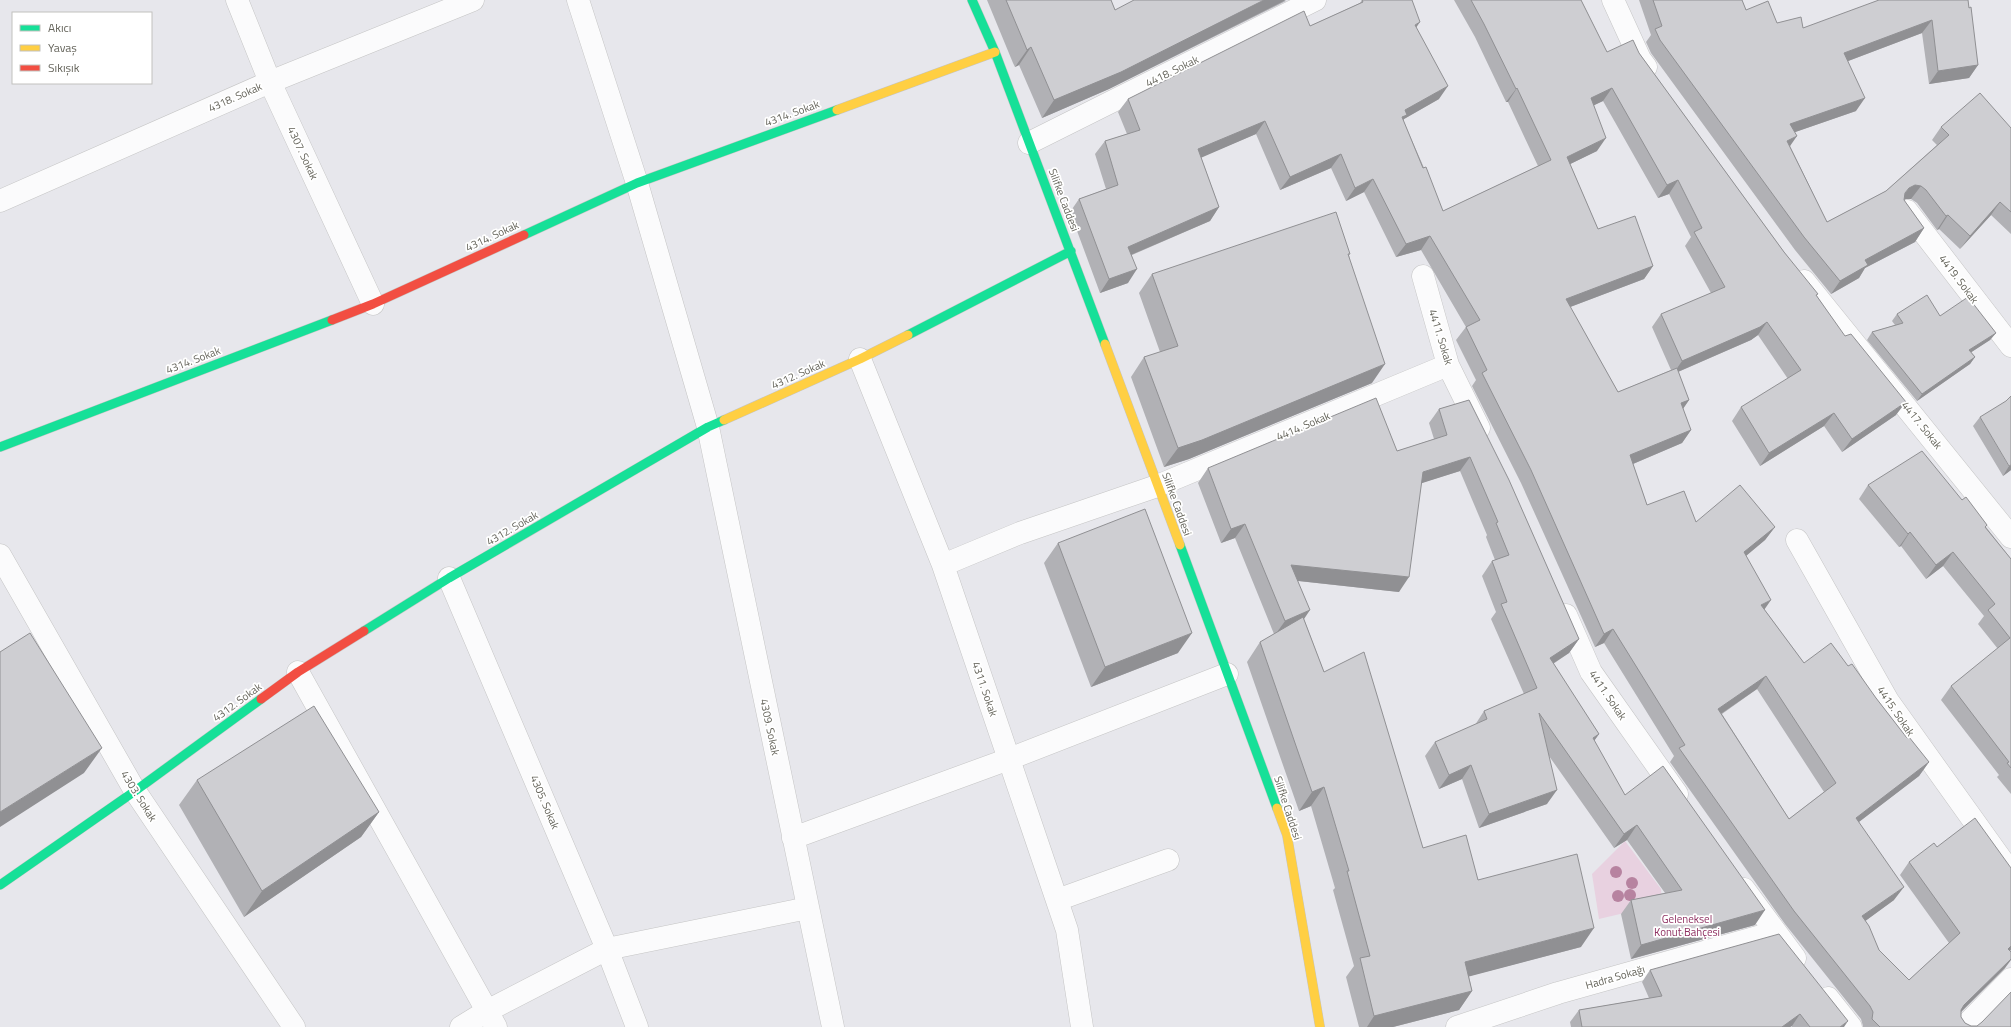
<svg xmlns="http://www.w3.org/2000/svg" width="2011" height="1027" viewBox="0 0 2011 1027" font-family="'Titillium Web',sans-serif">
  <rect width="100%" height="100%" fill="#e7e7ec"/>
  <path fill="#e8d1e0" d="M1625,841L1661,889L1662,904L1599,919L1592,874Z"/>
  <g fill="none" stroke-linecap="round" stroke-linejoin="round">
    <g stroke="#c5c5c5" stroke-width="23">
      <path id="street" d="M237,0L270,82L373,304
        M578,0L637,183L708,427L833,1027
        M1613,0L1640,59L1646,67
        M1029,143L1315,0
        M0,201L270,82L473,0
        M1907,211L2011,346
        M1423,276L1448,365L1479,428
        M1804,281L2011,537
        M860,359L943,565L1067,930L1082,1027
        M1797,540L1888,701L2011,873
        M0,555L135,791L294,1027
        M943,565L1020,533L1157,486L1448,365
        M449,578L607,949L637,1027
        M1566,615L1591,672L1677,794
        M298,672L496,1027
        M793,838L1009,759L1227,674
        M1744,889L1795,958
        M1057,900L1168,860
        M1828,998L1851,1027
        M461,1027L487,1011L607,949L808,908
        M1457,1027L1558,993L1775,932
        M1964,1027L2011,979"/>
    </g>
    <g stroke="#c5c5c3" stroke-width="10">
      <path id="fast" d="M972,0L995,52L1105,344
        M524,235L637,183L837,110
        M908,335L1071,251
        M0,447L332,320
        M1180,545L1277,808
        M364,631L449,578L708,427L724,420
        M0,885L135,791L261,699"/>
    </g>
    <g stroke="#c5c5c3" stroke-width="10">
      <path id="slow" d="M837,110L995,52
        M1105,344L1180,545
        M724,420L860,359L908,335
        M1277,808L1287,835L1320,1027"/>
    </g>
    <g stroke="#c5c5c3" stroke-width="10">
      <path id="jam" d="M332,320L373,304L524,235
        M261,699L298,672L364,631"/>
    </g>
    <use href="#street" stroke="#fbfbfc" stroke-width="22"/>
    <use href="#fast" stroke="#16e098" stroke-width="9"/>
    <use href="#slow" stroke="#ffcf43" stroke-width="9"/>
    <use href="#jam" stroke="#f24e42" stroke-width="9"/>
  </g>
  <g fill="#b783a0">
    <circle cx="1616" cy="872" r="6"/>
    <circle cx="1632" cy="883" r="6"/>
    <circle cx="1630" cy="895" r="6"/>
    <circle cx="1618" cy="896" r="6"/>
  </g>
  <path fill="#b1b1b5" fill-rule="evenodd" d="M987,0H1111L1115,10L1286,1L1109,89L1042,118L1019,65L1015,67L1013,63Z
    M1362,0L1416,28L1439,99L1404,119L1403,120L1443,211L1538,166L1508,102H1506L1475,37L1454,0H1581L1607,52L1639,53L1784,252L1817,296L1896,415L1842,452L1824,426L1760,466L1732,421L1741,407L1788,379L1758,335L1751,340L1678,372L1689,400L1683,409L1691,430L1682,443L1633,464L1647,505L1696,522L1775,527L1765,540L1746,556L1764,609L1804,663L1848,666L1876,698L1907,738L1929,762L1919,776L1859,822L1894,900L1865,921L1879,950L1909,980L1949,943L1900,875L1909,862L1937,847L2011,868V950L2010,951L2005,968L1961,1012V1017L1965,1023L1971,1026L2011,1027H1863V1026L1861,1019L1785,924L1670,762L1674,756L1604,643L1595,647L1521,483L1472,386L1476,380L1456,340L1466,327L1421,250L1396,257L1364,192L1346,201L1331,168L1280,190L1256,134L1201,157L1219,207L1210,221L1132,255L1128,283L1100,293L1070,212L1079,199L1106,189L1095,154L1105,141L1127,134L1118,112L1128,99L1310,26L1360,3ZM1603,101L1658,198L1669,194L1691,237L1685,246L1711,293L1661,314L1652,327L1671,370L1618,392L1570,307L1644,279L1653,266L1598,229L1570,164L1597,151L1594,105ZM1757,689L1824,792L1789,819L1722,714Z
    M1639,0H1742L1746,10L1777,23L1803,28L1968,0L1978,65L1969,78L1929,84L1922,33L1848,61L1856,111L1795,132L1790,146L1827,222L1886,191L1937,145L1932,140L1941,127L2011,128V234L1991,215L1960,249L1939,229L1937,230L1917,203L1911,199H1906L1904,200L1924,228L1915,242L1865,268L1859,278L1831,294L1795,250L1651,53L1646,42L1651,35Z
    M1350,254L1349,255L1372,383L1189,459L1164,467L1131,377L1144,357L1160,352L1139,293L1152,274Z
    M1897,314L1940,316L1996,333L1990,340L1971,352L1975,357L1970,364L1917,401L1867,340L1872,332L1895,325L1892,321Z
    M1469,400L1579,639L1569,653L1553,664L1599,734L1594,741L1625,795L1755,925L1631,959L1621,914L1631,900L1665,893L1627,840L1614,848L1549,756L1547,804L1479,828L1462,779L1439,789L1425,756L1435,742L1475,725L1484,711L1524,694L1491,619L1496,612L1482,576L1492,561L1495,560L1486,537L1487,535L1460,471L1421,483L1399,592L1298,581L1304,619L1324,672L1423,848L1478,880L1581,947L1469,976L1472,991L1459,1010L1393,1027H1359L1346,977L1354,966L1333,890L1335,888L1311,806L1299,811L1247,662L1260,642L1274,634L1235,538L1221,543L1198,483L1208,468L1397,451L1434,439L1429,423L1439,409Z
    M1980,417L2011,470L2003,476L1973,426Z
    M1868,485L1962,500L1986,527L2011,559V794L1997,777L1999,775L1941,700L1951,686L1998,649L1978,624L1984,616L1943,566L1926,579L1901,546L1899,547L1859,499Z
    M1058,543L1178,653L1091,687L1044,563Z
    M197,780L379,812L361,837L244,917L179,805Z
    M1650,970L1844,1027H1792V1026L1790,1027H1571L1570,1022L1579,1010L1649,998L1642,982Z"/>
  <path fill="#909093" d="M1264,0H1286L1109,89L1042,118L1054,100Z
    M1932,20L1922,33L1835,66L1844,53Z
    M1420,22L1411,35L1415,25Z
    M1031,47L1019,65L1015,67L1027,50Z
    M1978,65L1969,78L1929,84L1938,71Z
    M1448,86L1439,99L1404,119L1398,128L1392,130L1405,110Z
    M1517,88L1508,102H1506L1516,89Z
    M1612,88L1603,101L1582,111L1591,98Z
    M1865,98L1856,111L1781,137L1790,124Z
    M1265,121L1256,134L1189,163L1198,149Z
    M1797,136L1788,149L1787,141Z
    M1606,138L1597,151L1558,170L1567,157Z
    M1341,154L1331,168L1280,190L1290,177Z
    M1373,179L1364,192L1346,201L1355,188Z
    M1678,180L1669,194L1658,198L1667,185Z
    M1915,185L1921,186L1911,199H1906L1900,201L1909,188Z
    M2000,202L1991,215L1960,249L1970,236Z
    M1219,207L1210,221L1119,260L1128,247Z
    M1948,215L1939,229L1937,230L1946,216Z
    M1924,228L1915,242L1865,268L1859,278L1831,294L1840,281L1865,260Z
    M1430,236L1421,250L1396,257L1406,244Z
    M1653,266L1644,279L1557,312L1566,299Z
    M1137,269L1128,283L1100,293L1109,279Z
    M1767,322L1758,335L1751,340L1673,374L1682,361Z
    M1996,333L1990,340L1964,357L1969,350Z
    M1975,357L1970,364L1917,401L1922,394Z
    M1385,364L1372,383L1189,459L1164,467L1178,448Z
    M1689,400L1680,413L1681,403Z
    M1906,402L1896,415L1842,452L1852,439Z
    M1834,413L1824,426L1760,466L1769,453Z
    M1691,430L1682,443L1621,469L1630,455Z
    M1470,457L1460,471L1413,486L1423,472Z
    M2011,465V470L2003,476L2009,466Z
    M1245,524L1235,538L1221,543L1231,529Z
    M1775,527L1765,540L1735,565L1744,552Z
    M1910,532L1901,546L1899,547L1908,534Z
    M1953,552L1943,566L1926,579L1936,565Z
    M1291,565L1409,577L1399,592L1281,579Z
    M1771,600L1762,613L1761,605Z
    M1310,610L1300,625L1275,635L1285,621Z
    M1613,629L1604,643L1595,647L1604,634Z
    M1192,633L1178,653L1091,687L1105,667Z
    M1579,639L1569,653L1540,672L1550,658Z
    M1766,676L1757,689L1709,722L1718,709Z
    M1599,734L1589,748L1593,738Z
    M102,748L84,773L0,827V812Z
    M1929,762L1919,776L1847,831L1856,818Z
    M1471,765L1462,779L1439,789L1449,775Z
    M1324,787L1311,806L1299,811L1312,792Z
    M1557,790L1547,804L1479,828L1489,814Z
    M379,812L361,837L244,917L262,891Z
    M1637,825L1627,840L1614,848L1624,834Z
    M1904,887L1894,900L1853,930L1862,916Z
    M1765,910L1755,925L1631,959L1641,945Z
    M1594,928L1581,947L1452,981L1465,962Z
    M2011,945V950L2008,952V949Z
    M2011,959V960L2005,968L1955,1018L1964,1005Z
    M1472,991L1459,1010L1393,1027H1367L1374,1016Z
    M1800,1014L1792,1026L1790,1027H1782Z
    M1848,1021L1844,1027H1840Z"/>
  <path fill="#ceced2" stroke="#909093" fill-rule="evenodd" d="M1006,0H1111L1115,10L1134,0H1264L1121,72L1054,100L1031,47L1027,50L1025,45Z
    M1362,0H1412L1420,22L1415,25L1448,86L1405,110L1407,115L1402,117L1423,168L1426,167L1443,211L1551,160L1517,88L1516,89L1484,24L1471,0H1581L1607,52L1633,40L1639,53L1784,252L1818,294L1816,295L1845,336L1851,334L1906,402L1852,439L1834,413L1769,453L1741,407L1801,370L1767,322L1760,327L1682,361L1661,314L1725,287L1694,232L1702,228L1678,180L1667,185L1612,88L1591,98L1606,138L1567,157L1598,229L1635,216L1653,266L1566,299L1618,392L1677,368L1689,400L1681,403L1691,430L1630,455L1647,505L1684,491L1696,522L1740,485L1775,527L1744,552L1771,600L1761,605L1804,663L1831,643L1848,666L1852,664L1876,698L1907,738L1909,737L1929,762L1856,818L1904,887L1862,916L1869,926L1879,950L1909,980L1960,933L1909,862L1934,843L1937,847L1975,818L2011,868V946L2008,949L2011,952V959L1964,1005L1961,1010V1017L1965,1023L1971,1026H1977L1982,1022L2011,992V1027H1880L1872,1019L1873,1012L1870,1006L1794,911L1679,748L1685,745L1613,629L1604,634L1531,470L1482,373L1487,370L1466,327L1480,320L1430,236L1406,244L1373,179L1355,188L1341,154L1290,177L1265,121L1198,149L1219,207L1128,247L1137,269L1109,279L1079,199L1118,185L1105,141L1140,130L1128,99L1304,11L1310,26L1363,2ZM1766,676L1836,783L1789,819L1718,709Z
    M1653,0H1742L1746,10L1768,1L1777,23L1801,17L1803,28L1879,0H1968L1969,8L1971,7L1978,65L1938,71L1932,20L1844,53L1865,98L1790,124L1797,136L1787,141L1827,222L1886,191L1949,135L1941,127L1980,93L2011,128V212L2000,202L1970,236L1948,215L1946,216L1926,190L1921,186L1915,185L1909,188L1905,193L1904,200L1924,228L1865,260L1868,265L1840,281L1804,237L1660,40L1655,29L1662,26Z
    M1336,212L1350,254H1348L1385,364L1202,440L1178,448L1144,357L1178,346L1152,274Z
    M1927,295L1940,316L1968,297L1996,333L1969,350L1975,357L1922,394L1872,332L1903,323L1897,314Z
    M2011,396V465L2009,466L1980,417L2006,401Z
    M1376,398L1397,451L1447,435L1439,409L1469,400L1509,480L1579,639L1550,658L1599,734L1593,738L1625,795L1663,766L1765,910L1641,945L1631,900L1682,890L1637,825L1624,834L1539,713L1557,790L1489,814L1471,765L1449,775L1435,742L1487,719L1484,711L1537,688L1501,604L1507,602L1492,561L1509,555L1496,523L1498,522L1470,457L1423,472L1409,577L1291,565L1310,610L1285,621L1245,524L1231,529L1208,468Z
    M1922,451L1962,500L1966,497L1987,525L1985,527L2011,559V768L2007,763L2009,762L1951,686L2010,638L1988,610L1995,604L1953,552L1936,565L1910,532L1908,534L1868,485Z
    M1145,509L1192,633L1105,667L1058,543Z
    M1303,617L1324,672L1364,652L1423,848L1466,835L1478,880L1577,854L1594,928L1465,962L1472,991L1374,1016L1360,958L1370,956L1347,871H1349L1324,787L1312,792L1260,642Z
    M30,633L102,748L0,812V652Z
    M314,706L379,812L262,891L197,780Z
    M1779,934L1848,1021L1840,1027H1810L1800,1014L1782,1027H1582L1579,1010L1662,996L1650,970Z"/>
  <g text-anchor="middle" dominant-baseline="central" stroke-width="3.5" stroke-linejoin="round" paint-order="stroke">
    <g font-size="11" fill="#66655c" stroke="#fff">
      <text transform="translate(1172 71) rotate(-26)">4418. Sokak</text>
      <text transform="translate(235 97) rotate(-24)">4318. Sokak</text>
      <text transform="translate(792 113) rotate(-20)">4314. Sokak</text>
      <text transform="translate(303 153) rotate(65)">4307. Sokak</text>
      <text transform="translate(1064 200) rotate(69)">Silifke Caddesi</text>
      <text transform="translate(492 236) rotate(-25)">4314. Sokak</text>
      <text transform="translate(1959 279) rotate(53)">4419. Sokak</text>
      <text transform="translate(1441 337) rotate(73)">4411. Sokak</text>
      <text transform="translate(193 360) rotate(-21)">4314. Sokak</text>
      <text transform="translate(798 374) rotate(-24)">4312. Sokak</text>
      <text transform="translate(1922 425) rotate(51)">4417. Sokak</text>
      <text transform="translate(1303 426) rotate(-23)">4414. Sokak</text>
      <text transform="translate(1177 504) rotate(70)">Silifke Caddesi</text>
      <text transform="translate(512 528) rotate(-30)">4312. Sokak</text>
      <text transform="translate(985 689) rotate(71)">4311. Sokak</text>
      <text transform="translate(1608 695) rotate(56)">4411. Sokak</text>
      <text transform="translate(237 702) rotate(-36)">4312. Sokak</text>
      <text transform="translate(1896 711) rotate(56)">4415. Sokak</text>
      <text transform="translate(770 727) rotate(78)">4309. Sokak</text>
      <text transform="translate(139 796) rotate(58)">4303. Sokak</text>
      <text transform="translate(545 802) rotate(67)">4305. Sokak</text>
      <text transform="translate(1288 808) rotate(72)">Silifke Caddesi</text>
      <text transform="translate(1615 977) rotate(-16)">Hadra Sokağı</text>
    </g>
    <g font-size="11" fill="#8f3162" stroke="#fff">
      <text x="1687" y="919">Geleneksel<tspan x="1687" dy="13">Konut Bahçesi</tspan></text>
    </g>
  </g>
  <rect x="12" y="12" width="140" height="72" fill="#ffffff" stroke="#c2c1be"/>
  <rect x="20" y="25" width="20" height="6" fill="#16e098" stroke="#c2c1be"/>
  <text x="48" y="32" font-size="12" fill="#66655c">Akıcı</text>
  <rect x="20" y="45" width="20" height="6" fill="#ffcf43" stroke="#c2c1be"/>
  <text x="48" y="52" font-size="12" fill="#66655c">Yavaş</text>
  <rect x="20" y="65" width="20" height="6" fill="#f24e42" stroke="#c2c1be"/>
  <text x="48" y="72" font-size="12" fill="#66655c">Sıkışık</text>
</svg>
